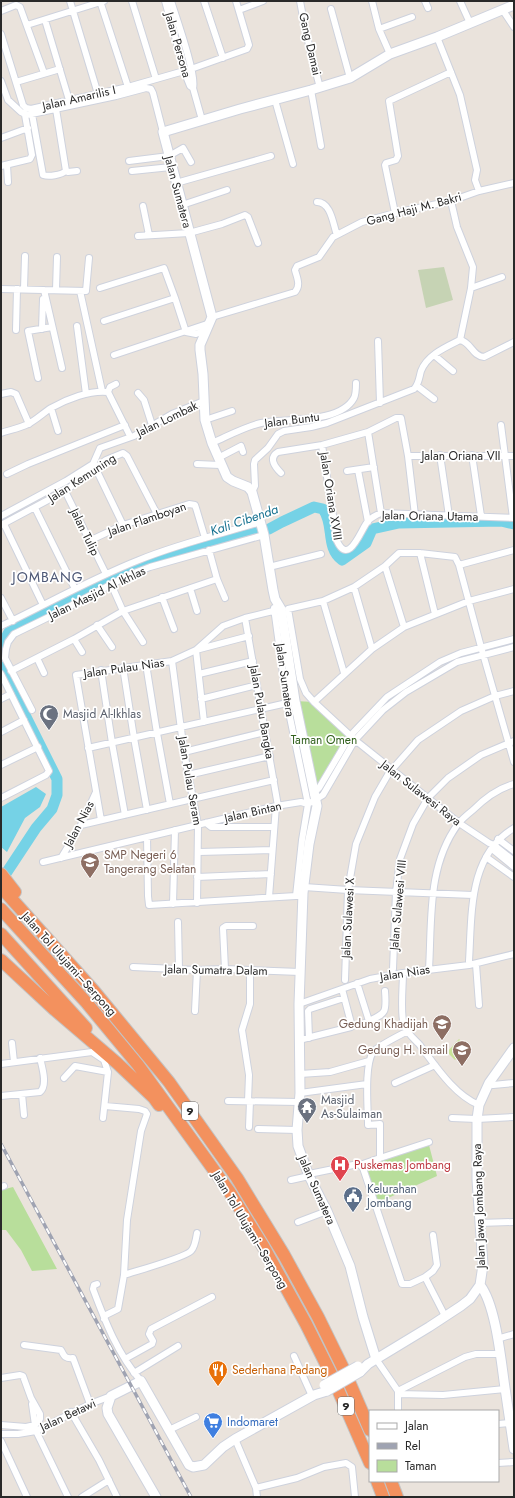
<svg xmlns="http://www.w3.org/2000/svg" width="515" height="1498" viewBox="0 0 515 1498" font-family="Jost,sans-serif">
  <rect width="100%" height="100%" fill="#eae3dc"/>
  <path fill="#b8de9b" d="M295,701L314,702L350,736L314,793Z
    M429,1145L437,1176L377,1203L365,1166Z
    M13,1187L57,1269L32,1271L21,1250L6,1230H1V1190Z"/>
  <path fill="#c6d3b4" d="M444,267L453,300L426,308L418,270Z"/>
  <path fill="#cae498" d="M459,1039L467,1047L455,1060L447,1052Z"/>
  <path fill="#75d2e6" d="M36,787L46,794L40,807L25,818L7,852L1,847V807Z"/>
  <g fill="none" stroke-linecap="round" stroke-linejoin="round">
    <path stroke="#75d2e6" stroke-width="11" d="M1,647L9,632L136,568L219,543L269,529L282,522L314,507L323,509C335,525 325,547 342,560L366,543L372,529L399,523L501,521L514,524
      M1,667L57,779V795L52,809L36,828L1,881"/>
    <g stroke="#ced2dd" stroke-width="8">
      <path id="street" d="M70,1L98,94
        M100,1L128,87
        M132,1L156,79
        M165,1L186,76L190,86L193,88
        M171,1C176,17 197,76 193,88L202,120
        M204,1L223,58
        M300,1L306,33L320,88
        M372,1L379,29L390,54
        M425,1L428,8
        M460,1L470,23
        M331,9L350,78
        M502,9L514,27
        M239,10L263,1
        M1,11L16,5L20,7L44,73
        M45,20L69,100
        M27,25L104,1
        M379,29L412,17
        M1,34L23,105L26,108L31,109L128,87L191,69L247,49L249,45L236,1
        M437,37L460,95L477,170L475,180L479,191
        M1,81L8,100L21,112L27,115L116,96L146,88L151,89L153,93L163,132
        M16,82L60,69
        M311,90L321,146
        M275,100L293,164
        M56,109L66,171
        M32,114L43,175C49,177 61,175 66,171L68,172L77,171
        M1,138L28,128
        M129,161L169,156L183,148L191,162
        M7,165L8,182
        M1,166L30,159L32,155L25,115
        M132,171L171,167
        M176,183L271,156
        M451,201L457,227L473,267L471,288L460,340
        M317,202C331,202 333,224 337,235
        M182,205L227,190
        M143,206L149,235
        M395,213L385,165L386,163L396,160L398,156L389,101L451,72
        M138,236L189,233L222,224L245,215L248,217L258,243
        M100,288L164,268L175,298L186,332
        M471,288L502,277
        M1,289L86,291L89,258
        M24,289L25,256
        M44,290L62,368
        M56,290L57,257
        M80,291L102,391
        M212,317L295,292C301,285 297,278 295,270L297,266L319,257L333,237L362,222L395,213L451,201L479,191L514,183
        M104,321L175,298
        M77,326L86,394
        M42,329L43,299
        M16,330L17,289
        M186,332L196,334L207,330
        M378,341L380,403
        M114,355L210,323
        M434,355L453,371
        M38,378L28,331L52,327
        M417,386L434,399
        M108,392L130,436
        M108,392L110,387L116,384
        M138,393L144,400L152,425
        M1,394L11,392L16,394L29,424
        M51,408L58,431
        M205,420L232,411
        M501,425L513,518
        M368,432L381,513
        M1,433C10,430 20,428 28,424C36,420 43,413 51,408C67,399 90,390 108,392
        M212,443C228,436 244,427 261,423C285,418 340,424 354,398C356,394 356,388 356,383
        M322,445L337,541C349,567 361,529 368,521C372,517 376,515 381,513L514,518
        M440,455L449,516
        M472,455L481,516
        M408,456H514
        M218,458L241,446L243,452
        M197,464L220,465
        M95,467L123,525
        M358,470L368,522
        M347,471L374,467
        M281,473C275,467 268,458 278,452L322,445L368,432L396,418H401L408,456L415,515
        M7,474L28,464L125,425
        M65,491L106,574
        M252,492L255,486L254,464L255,460L268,448L278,434L284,431L311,427L327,423L414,389C419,384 419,378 421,371C427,355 446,347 460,340C471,342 472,356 484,357L514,342
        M35,508L75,589
        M1,516L66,481L93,464L100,448L134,436L172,414L204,401
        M4,524L43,605
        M1,525L65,491L106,460L123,453L127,456L157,514
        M89,541L123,525L189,504L195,505L196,508L205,538
        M209,550L217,579L225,598
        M420,553L435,614
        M459,565L514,550
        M385,566L404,627
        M269,567L321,554
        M111,584L123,611L143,642
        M354,587L372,649
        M190,588L197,611
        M162,597L174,629
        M1,598L13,621
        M323,601L344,673
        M274,608L287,703L308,804L302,840L296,896H303
        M245,618L278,806
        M97,625L112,647
        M1,626C47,604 91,579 139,560C178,544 220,534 261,522
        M74,639L82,652
        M37,658L44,673
        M172,661L184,752L198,825L197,903
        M146,664L157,733L170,804
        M123,667L134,738L147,810
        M101,670L112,743L125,815
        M11,671L74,639L123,611L217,579
        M1,674L49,771L46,775L1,798
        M199,674L253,661
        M1,699L11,694
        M201,699L257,685
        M314,702L372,649L404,627L469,601L514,589
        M32,710L5,658L6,649L8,642L14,634L59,612L129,575L150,567L264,535
        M204,722L196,650L249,636
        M1,732L24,720
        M88,748L287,703
        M184,752L265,732
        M514,762L481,647L459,565L455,557L420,553H399L385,566L354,587L323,601L288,609L300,679L306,693L314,702L355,740L459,823L489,843L494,845L514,861
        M1,765L38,747
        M188,775L270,756
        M313,794L319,788L350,736L387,697L440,662L461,653L514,639
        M101,820L76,675L172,661L196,650L223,626L245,618L281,609
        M206,823L211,827H274
        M81,825L274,780
        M147,837L148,896L149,905L296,896
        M498,839L514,851
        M492,849L514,867
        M199,852L272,850
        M486,857L514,877
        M61,858L81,825L96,792
        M43,862L276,806L301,802L308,804L323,795L355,740L383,710L406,692L457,662L514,647
        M197,877L271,874
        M304,887L348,890L473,895
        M269,897L276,806
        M173,904L175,830
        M178,922L179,969
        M469,961C472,914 468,855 514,828
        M476,964L479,1005
        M133,967L197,970L225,969L300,972
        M225,969L223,928L226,926H253
        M393,969L396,892L400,859L413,824L428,798L448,778L481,755L514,741
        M429,969C432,920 427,866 458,824C462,819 468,814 473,810C484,799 499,788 514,784
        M403,973C403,986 400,1014 404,1025C406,1032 414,1039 419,1044C435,1065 454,1095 479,1105
        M345,980L348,890L356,844L375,797L389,773L418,740L461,711L495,696L514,691
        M357,983L369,1021
        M299,1004L370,979L403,973L469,965L514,954
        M195,1011L197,970
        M363,1024C385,1013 387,1016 385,991
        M309,1038L308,1011L310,1009L344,998
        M299,1040L351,1027V1023L342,989
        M12,1043L14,1062
        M1,1064L92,1052L104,1060L108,1072L103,1118
        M300,1074L330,1072L369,1061
        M64,1078L75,1066L108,1072
        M395,1083L435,1065
        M489,1083L493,1085L514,1083
        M300,1093L367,1084
        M22,1094L24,1115
        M1,1096L40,1092C48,1085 42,1067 40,1058
        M228,1101L299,1102
        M248,1101L249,1075L242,1030L250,1004V970
        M452,1118L477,1119L514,1117
        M249,1127L250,1101
        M258,1129L297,1130
        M380,1158L429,1142
        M360,1165L363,1168L402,1284H410L425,1277
        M309,1174L358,1164L360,1165L380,1158V1124L368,1125C368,1108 364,1066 373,1052C378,1046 400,1035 408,1031
        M291,1180L309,1176
        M1,1187L4,1186
        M298,1222L327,1211
        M479,1223L514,1222
        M433,1235L437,1265L433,1271L425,1277L445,1316
        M124,1275C136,1271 184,1258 191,1251C195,1247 196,1239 197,1233
        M97,1284L94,1285L93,1289C105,1321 118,1355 141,1381
        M104,1319L106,1315L118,1309L124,1275L127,1220L141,1131L147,1114L145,1111L139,1109L105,1106
        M497,1339L514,1334
        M24,1345L61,1350C64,1356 65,1359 73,1358L90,1404
        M294,1356L312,1396
        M125,1359L152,1344L153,1341L149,1334L151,1329L212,1297
        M376,1359L398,1391V1411
        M134,1373L178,1346
        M1,1378L20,1375L23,1376L31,1398L40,1414V1419L35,1425
        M398,1391L465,1357L476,1354H500
        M398,1394L443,1395L505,1389
        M71,1412L99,1460L117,1497
        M498,1424L510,1423
        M1,1425L26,1427L35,1425L32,1404
        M169,1430L196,1417
        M36,1431L68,1497
        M1,1434H18L36,1431L90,1404L111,1396
        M235,1439L256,1488L297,1478L324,1467L346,1463L352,1467L355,1497
        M1,1441L27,1497
        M498,1463L514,1462
        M256,1488L257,1497
        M82,1497L109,1480"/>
    </g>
    <g stroke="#ced2dd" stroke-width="11">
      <path id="secondary" d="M480,1285C496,1305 501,1361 505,1388C508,1409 511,1429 514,1449
        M376,1359L363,1317L350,1266L327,1211L309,1176L298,1146L297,1130L300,1093L299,1004L303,893L309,844L317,806L295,701L281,609L275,599L273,590L264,535L252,492L248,487L233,481L227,477L212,443L205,420L203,374L200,350V345L212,317L163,132L240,109L311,90L350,78L390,54L437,37L514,5
        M360,1372L368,1364L429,1327L461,1306L470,1299L480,1285L483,1265L477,1180V1119L479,1105L489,1083L514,1048
        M156,1497L108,1414L107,1408L111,1396L141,1381L189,1465L193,1467L204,1465L223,1447L235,1439L314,1395L327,1391"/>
    </g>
    <g stroke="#c3c3c3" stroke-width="14">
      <path id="highway" d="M1,874L15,892
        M1,887L94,991L169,1082L237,1178L284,1255L318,1317L344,1370L370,1430
        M1,909L86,1002L138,1065L229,1191L263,1246L306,1324L332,1376L370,1463
        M1,934L86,1028
        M1,960L55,1010L117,1063L154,1098L159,1105
        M377,1481L383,1497
        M391,1481L397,1497"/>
    </g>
    <use href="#street" stroke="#fff" stroke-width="6"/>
    <use href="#secondary" stroke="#fff" stroke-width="9"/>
    <use href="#highway" stroke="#f3915e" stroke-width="12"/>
    <g stroke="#9fa3b2" stroke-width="3.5">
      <path id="rail" d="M1,1144L191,1497"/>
    </g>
    <use href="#rail" stroke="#fff" stroke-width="2" stroke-dasharray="6" stroke-linecap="butt"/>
    <g stroke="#ced2dd" stroke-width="11" stroke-linecap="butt">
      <path id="secondary-bridge" d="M324,1385L358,1366
        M327,1391L360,1372"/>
    </g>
    <use href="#secondary-bridge" stroke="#fff" stroke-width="9"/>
  </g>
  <defs>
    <g id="mosque-pin" transform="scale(1)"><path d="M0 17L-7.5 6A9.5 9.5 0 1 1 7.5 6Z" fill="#6b7280" stroke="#fff"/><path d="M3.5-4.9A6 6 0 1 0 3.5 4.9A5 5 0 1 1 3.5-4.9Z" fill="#fff"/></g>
    <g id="school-pin" transform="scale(1)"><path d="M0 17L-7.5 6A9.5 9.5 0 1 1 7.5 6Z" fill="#8d6e63" stroke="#fff"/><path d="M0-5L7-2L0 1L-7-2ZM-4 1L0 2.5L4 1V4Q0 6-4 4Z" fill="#fff"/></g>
    <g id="temple-pin" transform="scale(1)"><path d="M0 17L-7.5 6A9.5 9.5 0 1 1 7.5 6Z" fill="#6b7280" stroke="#fff"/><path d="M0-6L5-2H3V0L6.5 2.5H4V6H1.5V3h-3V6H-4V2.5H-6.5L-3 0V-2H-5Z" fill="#fff"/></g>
    <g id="hospital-pin" transform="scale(1)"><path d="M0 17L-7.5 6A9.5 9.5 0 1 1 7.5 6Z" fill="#e0444e" stroke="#fff"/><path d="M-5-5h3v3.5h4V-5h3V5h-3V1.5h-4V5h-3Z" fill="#fff"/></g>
    <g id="civic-pin" transform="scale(1)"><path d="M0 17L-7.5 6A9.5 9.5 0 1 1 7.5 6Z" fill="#5c6f8a" stroke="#fff"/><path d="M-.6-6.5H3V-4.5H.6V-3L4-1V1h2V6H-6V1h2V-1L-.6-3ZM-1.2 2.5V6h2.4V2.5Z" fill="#fff"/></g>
    <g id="restaurant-pin" transform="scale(1)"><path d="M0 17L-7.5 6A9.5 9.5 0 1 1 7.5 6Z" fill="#e8710a" stroke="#fff"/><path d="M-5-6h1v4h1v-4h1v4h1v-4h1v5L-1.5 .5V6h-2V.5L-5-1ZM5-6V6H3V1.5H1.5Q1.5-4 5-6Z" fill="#fff"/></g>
    <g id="supermarket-pin" transform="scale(1)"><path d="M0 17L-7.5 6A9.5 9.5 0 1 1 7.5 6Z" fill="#3f7fe0" stroke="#fff"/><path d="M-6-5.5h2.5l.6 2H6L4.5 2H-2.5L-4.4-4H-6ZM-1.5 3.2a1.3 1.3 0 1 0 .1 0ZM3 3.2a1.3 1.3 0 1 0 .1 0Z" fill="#fff"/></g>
  </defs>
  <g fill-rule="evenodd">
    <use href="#mosque-pin" x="49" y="714"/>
    <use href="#school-pin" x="90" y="862"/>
    <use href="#school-pin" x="442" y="1024"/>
    <use href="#school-pin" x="462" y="1050"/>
    <use href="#temple-pin" x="307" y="1107"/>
    <use href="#hospital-pin" x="340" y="1165"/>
    <use href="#civic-pin" x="353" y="1196"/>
    <use href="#restaurant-pin" x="218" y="1370"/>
    <use href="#supermarket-pin" x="213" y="1422"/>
  </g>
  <g text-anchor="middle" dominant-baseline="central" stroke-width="3.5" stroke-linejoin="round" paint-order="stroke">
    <g fill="#fff" stroke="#696969" stroke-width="1">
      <rect x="182" y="1102" width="16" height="18" rx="3"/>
      <rect x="338" y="1397" width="16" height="18" rx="3"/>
    </g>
    <g font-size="11" font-weight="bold" fill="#292929">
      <text x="190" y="1111">9</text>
      <text x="346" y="1406">9</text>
    </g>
    <g font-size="12" fill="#292929" stroke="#fff">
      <text transform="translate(310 44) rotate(77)">Gang Damai</text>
      <text transform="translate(178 45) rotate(74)">Jalan Persona</text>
      <text transform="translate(79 98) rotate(-13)">Jalan Amarilis I</text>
      <text transform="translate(178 192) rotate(75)">Jalan Sumatera</text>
      <text transform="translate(414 209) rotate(-15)">Gang Haji M. Bakri</text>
      <text transform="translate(167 419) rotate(-26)">Jalan Lombak</text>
      <text transform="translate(292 420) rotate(-7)">Jalan Buntu</text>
      <text x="461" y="456">Jalan Oriana VII</text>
      <text transform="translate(82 478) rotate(-33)">Jalan Kemuning</text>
      <text transform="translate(331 496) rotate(81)">Jalan Oriana XVIII</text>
      <text transform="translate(430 516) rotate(1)">Jalan Oriana Utama</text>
      <text transform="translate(147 519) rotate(-19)">Jalan Flamboyan</text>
      <text transform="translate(85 532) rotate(64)">Jalan Tulip</text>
      <text transform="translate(97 593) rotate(-26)">Jalan Masjid Al Ikhlas</text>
      <text transform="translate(124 668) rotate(-8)">Jalan Pulau Nias</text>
      <text transform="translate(285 680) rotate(82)">Jalan Sumatera</text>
      <text transform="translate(262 712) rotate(80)">Jalan Pulau Bangka</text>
      <text transform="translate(190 781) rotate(80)">Jalan Pulau Seram</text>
      <text transform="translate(421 793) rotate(38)">Jalan Sulawesi Raya</text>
      <text transform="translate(253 812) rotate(-13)">Jalan Bintan</text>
      <text transform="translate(79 824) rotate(-62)">Jalan Nias</text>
      <text transform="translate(398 905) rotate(-85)">Jalan Sulawesi VIII</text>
      <text transform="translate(348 918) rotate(-87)">Jalan Sulawesi X</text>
      <text transform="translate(69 964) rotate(48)">Jalan Tol Ulujami–Serpong</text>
      <text transform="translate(216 970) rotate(1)">Jalan Sumatra Dalam</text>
      <text transform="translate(405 973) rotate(-9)">Jalan Nias</text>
      <text transform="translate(317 1190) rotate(66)">Jalan Sumatera</text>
      <text transform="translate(479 1206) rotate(-92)">Jalan Jawa Jombang Raya</text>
      <text transform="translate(250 1230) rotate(59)">Jalan Tol Ulujami–Serpong</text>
      <text transform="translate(68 1415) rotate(-25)">Jalan Betawi</text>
    </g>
    <g font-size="12" fill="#5b616d" stroke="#fff" text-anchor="start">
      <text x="63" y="714">Masjid Al-Ikhlas</text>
      <text x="321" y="1100">Masjid<tspan x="321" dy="14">As-Sulaiman</tspan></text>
    </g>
    <g font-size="12" fill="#32611e" stroke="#fff">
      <text x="324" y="740">Taman Omen</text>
    </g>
    <g font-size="12" fill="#785e54" stroke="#fff" text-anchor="end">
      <text x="104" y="855" text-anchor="start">SMP Negeri 6<tspan x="104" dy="14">Tangerang Selatan</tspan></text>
      <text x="428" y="1024">Gedung Khadijah</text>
      <text x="448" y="1050">Gedung H. Ismail</text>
    </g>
    <g font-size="12" fill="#be3a42" stroke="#fff" text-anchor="start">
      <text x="354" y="1165">Puskemas Jombang</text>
    </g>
    <g font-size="12" fill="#4e5e75" stroke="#fff" text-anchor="start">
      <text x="367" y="1189">Kelurahan<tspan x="367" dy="14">Jombang</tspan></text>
    </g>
    <g font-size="12" fill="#c56008" stroke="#fff" text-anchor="start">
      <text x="232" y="1370">Sederhana Padang</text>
    </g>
    <g font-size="12" fill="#366cbe" stroke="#fff" text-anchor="start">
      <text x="227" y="1422">Indomaret</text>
    </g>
    <g font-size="13" font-style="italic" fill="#167190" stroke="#fff">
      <text transform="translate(244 520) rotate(-19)">Kali Cibenda</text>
    </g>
    <g font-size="14" letter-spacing="1" fill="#4d5876" stroke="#fff">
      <text x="48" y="577">JOMBANG</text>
    </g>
  </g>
  <rect width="515" height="1498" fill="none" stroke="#292929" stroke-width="4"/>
  <rect x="369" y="1410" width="130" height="72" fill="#ffffff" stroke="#a9a9a9"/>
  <rect x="377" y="1423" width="20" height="6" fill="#ffffff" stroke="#a9a9a9"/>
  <text x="405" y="1430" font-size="12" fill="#292929">Jalan</text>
  <rect x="377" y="1443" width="20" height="6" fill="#9fa3b2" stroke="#a9a9a9"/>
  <text x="405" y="1450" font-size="12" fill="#292929">Rel</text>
  <rect x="377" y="1460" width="20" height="12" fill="#b8de9b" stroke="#a9a9a9"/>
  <text x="405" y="1470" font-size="12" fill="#292929">Taman</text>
</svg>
